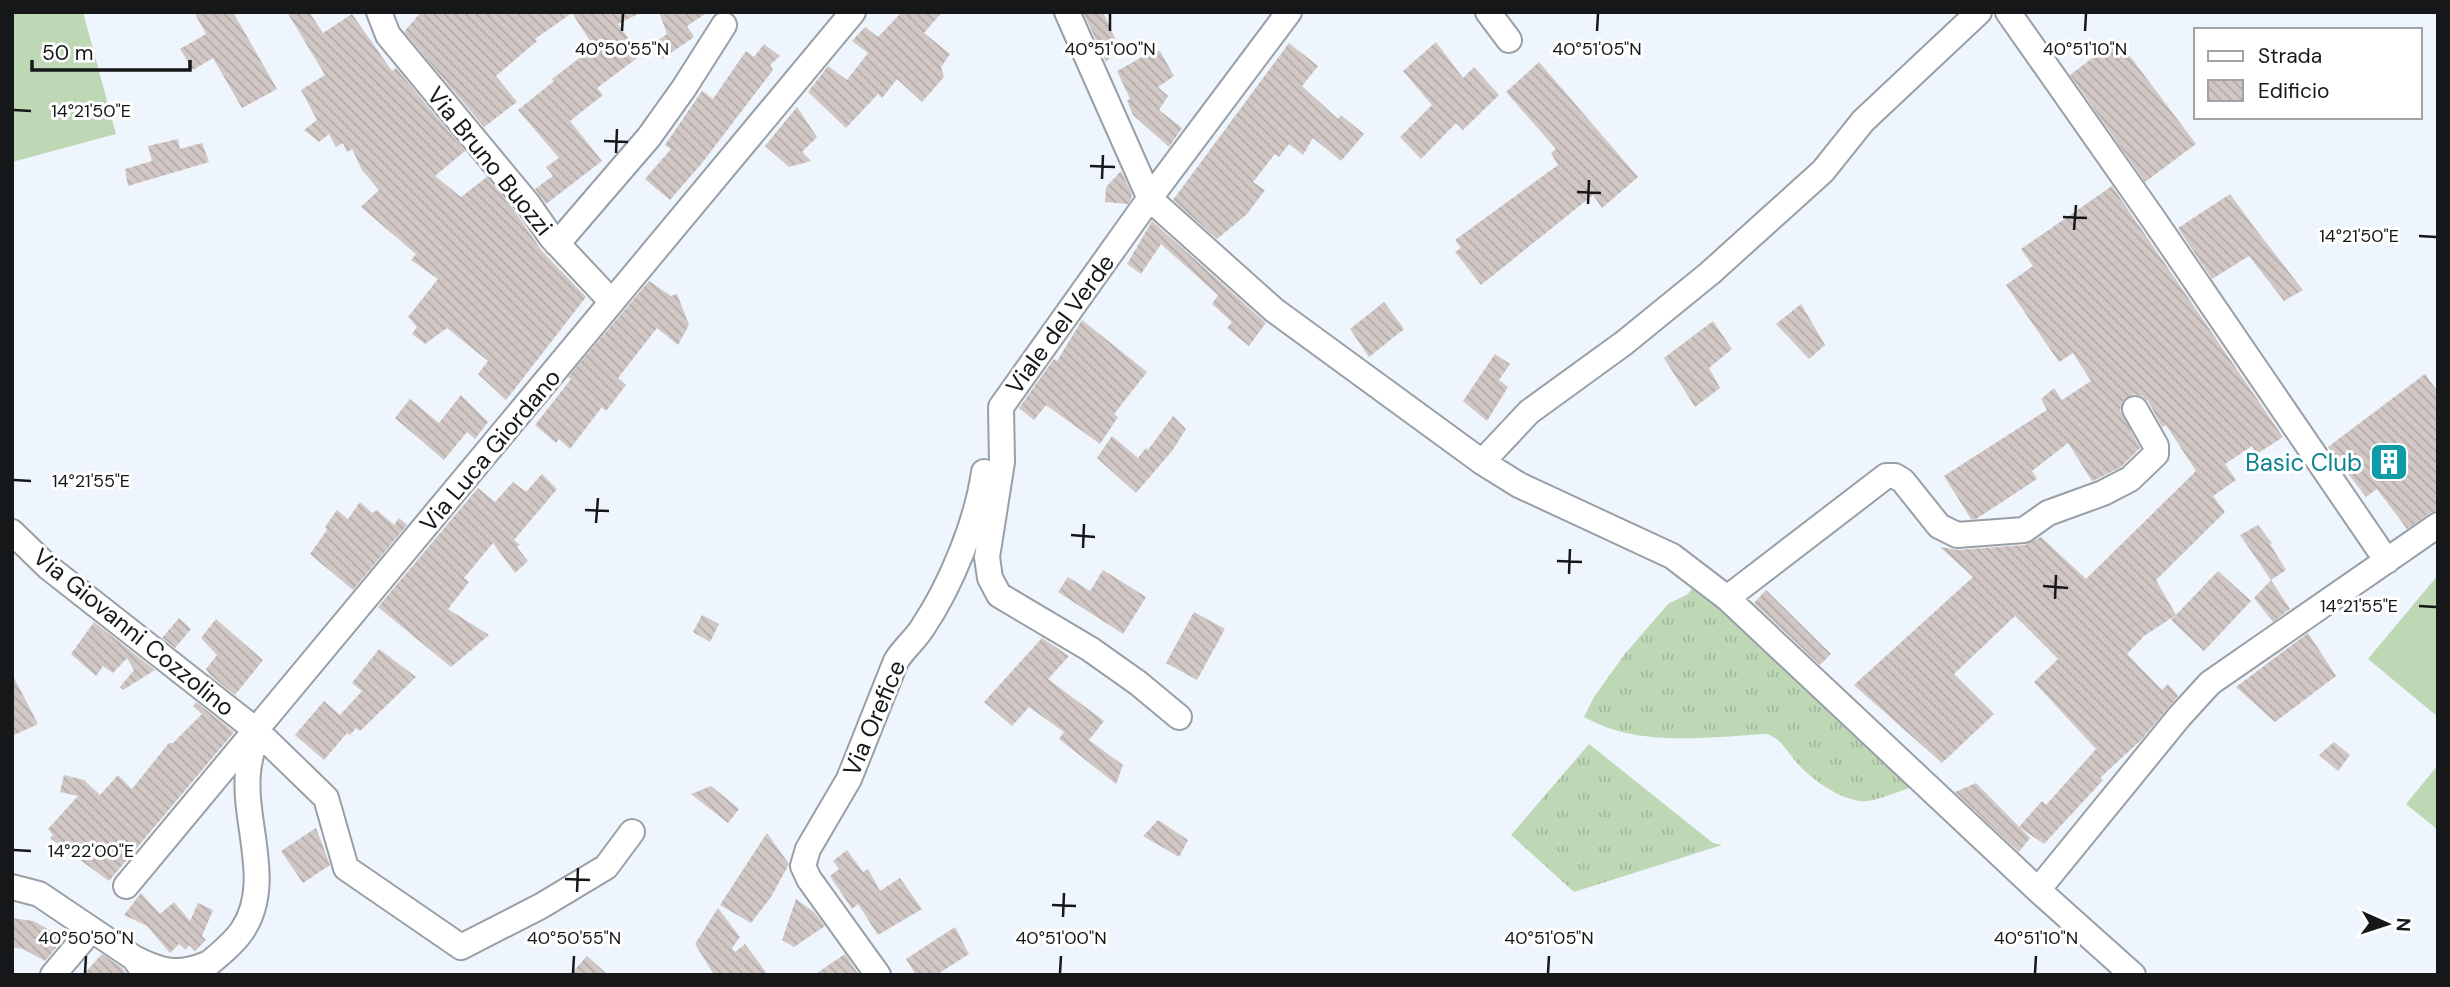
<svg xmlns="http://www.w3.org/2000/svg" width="2450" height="987" viewBox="0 0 2450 987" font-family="'DM Sans',sans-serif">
  <defs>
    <pattern id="grass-tufts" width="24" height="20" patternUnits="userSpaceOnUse" patternTransform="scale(1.75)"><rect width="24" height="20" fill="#bed8b6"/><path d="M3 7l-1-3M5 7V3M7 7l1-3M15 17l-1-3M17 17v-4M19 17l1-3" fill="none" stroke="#a2b99c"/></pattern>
    <pattern id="building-back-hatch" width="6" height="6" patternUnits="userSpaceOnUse" patternTransform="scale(1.75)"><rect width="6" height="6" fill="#d1c7c5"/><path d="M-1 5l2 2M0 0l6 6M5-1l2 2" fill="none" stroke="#b3aaa9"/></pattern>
  </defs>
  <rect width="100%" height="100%" fill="#eef5fc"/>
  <path fill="url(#grass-tufts)" d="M1694,586L1761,644L1915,786C1900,791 1884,798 1868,801C1846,804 1812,780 1798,764C1787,752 1782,739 1767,734C1707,737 1639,748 1584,717L1594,697L1624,655L1668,604L1688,594Z
    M1589,744L1713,843L1722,845L1574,892L1511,835Z"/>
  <path fill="#bed8b6" d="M12,12H83L116,134L12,162Z
    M2438,575V717L2368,659Z
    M2438,765V830L2406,804Z"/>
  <path fill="url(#building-back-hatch)" d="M194,12H233L277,89L242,108L213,58L193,70L180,49L206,34Z
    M287,12H309L323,33L352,14L392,71L396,68L465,151L435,176L461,197L487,177L516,213L542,251L586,297L506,400L478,374L488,361L447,328L425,344L412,334L417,327L408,317L438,279L411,260L416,254L361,207L379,190L362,170L352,149L347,152L343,143L336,147L329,134L319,142L304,130L317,120L301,90L325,75Z
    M421,12H642L618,24L641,55L597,88L603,95L570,121L602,161L546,204L535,189L553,176L546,167L559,158L518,110L554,81L552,79L594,47L572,13L535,39L537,41L496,76L517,102L484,127L404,32Z
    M659,12H708L687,26L694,37L662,59L653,44L667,34Z
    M902,12H942L924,33L950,54L941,67L944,77L922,102L897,79L882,98L878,94L846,128L808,92L828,66L847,80L868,53L852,41L865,27L878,37Z
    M1083,12H1103L1119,47L1106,62Z
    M2117,39L2196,144L2145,182L2070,75Z
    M1436,42L1463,78L1474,67L1499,95L1463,130L1456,123L1421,159L1400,137L1432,105L1403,71Z
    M1289,43L1318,66L1302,86L1338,119L1341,115L1364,134L1341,161L1313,138L1303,155L1289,144L1279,157L1275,154L1253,182L1265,190L1247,214L1217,239L1173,200Z
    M764,44L780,56L770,65L773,70L702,163L670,200L645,179L671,149L665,145L702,91L713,99L746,51L754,57Z
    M1153,51H1160L1174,76L1158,87L1168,96L1159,110L1182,128L1169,147L1133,115L1127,101L1130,99L1117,71Z
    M1539,62L1638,177L1602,208L1593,195L1481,285L1455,252L1461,248L1455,240L1558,165L1551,153L1556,149L1506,92Z
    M797,107L817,137L802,152L811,161L789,167L765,146Z
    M178,139L180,149L202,143L209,162L128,186L125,169L152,161L148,146Z
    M1121,171L1132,194L1131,199L1128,204L1105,202L1106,187Z
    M2112,186L2283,437L2257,454L2252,446L2225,464L2236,480L2213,496L2225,512L2156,580L2176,615L2218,571L2251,601L2204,651L2171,620L2176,615L2144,636L2127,654L2162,690L2168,684L2178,696L2141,740L2100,778L2103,780L2044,844L2019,827L2042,801L2046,805L2096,749L2034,682L2058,659L2015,616L1954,674L1994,714L1942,763L1854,685L1973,577L1940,547L1958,550L2025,545L2041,537L2086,579L2196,471L2166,425L2162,427L2148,401L2142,396L2134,394L2123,401L2120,410L2140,448L2121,467L2097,479L2092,481L2068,443L2032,471L2037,479L1976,519H1971L1944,476L2047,410L2041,399L2054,388L2062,400L2091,381L2073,353L2059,362L2006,285L2033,266L2021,249Z
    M2230,194L2254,227L2303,290L2284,301L2249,256L2212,279L2178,228Z
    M1152,221L1266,323L1249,346L1227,328L1232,322L1212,304L1218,295L1161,244L1141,274L1127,264Z
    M649,281L671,296L677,294L689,325L678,345L657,328L618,378L626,385L606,411L602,407L570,449L559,439L556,443L535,425L571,379L568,377Z
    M1384,302L1404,329L1369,357L1350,329Z
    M1801,304L1825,345L1809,359L1776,324Z
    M1082,320L1147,372L1114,414L1118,417L1100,444L1046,405L1034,420L1019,408L1054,359L1057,361Z
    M1713,321L1732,349L1709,368L1720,388L1695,407L1664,358Z
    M1495,354L1510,364L1499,380L1508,387L1487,421L1463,401Z
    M2425,374L2438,392V510L2430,513L2407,529L2377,489L2366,497L2328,447Z
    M461,395L488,422L475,439L467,432L444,460L395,418L410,399L439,423Z
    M1173,416L1186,429L1172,451L1136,493L1097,458L1112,436L1138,458L1146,448L1148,450Z
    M542,474L557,489L514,540L520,545L517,547L528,561L515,573L493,543L464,578L469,582L448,609L489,635L451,667L378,607L478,488L495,502L513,482L526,492Z
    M360,502L372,513L377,510L394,525L399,518L407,525L353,590L310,554L327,530L325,527L337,510L348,519Z
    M2258,525L2272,543L2270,544L2286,570L2271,580L2240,535Z
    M1103,570L1146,597L1123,634L1058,592L1068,577L1090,591Z
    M2271,580L2290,609L2273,622L2254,598Z
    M1766,590L1831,654L1820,665L1754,603Z
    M1194,612L1225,629L1197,680L1166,663Z
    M702,615L719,624L710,642L693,632Z
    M179,618L191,629L175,648L162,638Z
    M216,619L263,660L235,695L210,675L206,669L217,655L201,638Z
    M94,622L109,634L155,670L123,690L120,687L134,670L127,658L113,673L103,666L96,676L71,654Z
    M2308,633L2336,676L2275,722L2236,687Z
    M1042,638L1069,656L1048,679L1104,721L1089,740L1123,765L1116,784L1059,739L1064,732L1029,707L1012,726L984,702Z
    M379,649L416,677L360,731L356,728L350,735L347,733L324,760L295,735L324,701L340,715L362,691L352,683Z
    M12,674L38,724L12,736Z
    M196,702L234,732L109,881L50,838L53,835L48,829L78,796L60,792L64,775L84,780L100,795L118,775L132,789L169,743H173L202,714L193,706Z
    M2334,742L2350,755L2338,771L2319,755Z
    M1976,783L2030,838L2019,852L1955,792Z
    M711,786L739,809L728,823L691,794Z
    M1158,820L1188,840L1179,857L1143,836Z
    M316,828L330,865L303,883L281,851Z
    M767,833L789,864L771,897L751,923L720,905Z
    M847,850L863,872L868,869L880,891L900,878L922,909L878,935L858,904L852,909L830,876L839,869L833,861Z
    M141,893L160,914L174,902L190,921L198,903L213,910L202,936L206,940L195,951L189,945L186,950L179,944L170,953L147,926L124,915Z
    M796,899L814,912L825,926L794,947L782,940Z
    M718,908L740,937L732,948L735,952L745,944L768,975H714L695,944Z
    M12,918L33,921L64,938L45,961L23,949L12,947Z
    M955,927L969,954L936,975H916L906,959Z
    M102,954L121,967L128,975H83Z
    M845,954L859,975H814Z
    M587,956L608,975H570Z"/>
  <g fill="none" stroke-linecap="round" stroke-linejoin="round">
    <g stroke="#999fa6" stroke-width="28">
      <path id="street" d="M379,12L388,35L528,204L551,237L612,302
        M1067,12L1150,199L1274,310L1482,462L1519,485L1672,556L1727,598L2038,890L2133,975
        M1488,12L1509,40
        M2008,12L2154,220L2387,561
        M557,244L649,137L684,88L724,25
        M1482,462L1529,412L1624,343L1710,273L1782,208L1823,171L1863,121L1979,12
        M12,532L48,567L257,731L326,798L346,868L461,947L541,906L606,867L632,832
        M1727,598L1886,476H1895L1903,481L1939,526L1957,535L2024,530L2048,513L2103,493L2130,479L2156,454V446L2135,409
        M1179,717L1138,683L1090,649L999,595L990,578L987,557L1002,462L1001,407L1152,195L1289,12
        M126,886L853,12
        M12,887L39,894L134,958L146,975
        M2038,890L2179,717L2210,683L2438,525
        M134,958C161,972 178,976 207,964
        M53,975L90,931
        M195,975C211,961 230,948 242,931C274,884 243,824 248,772C249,760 253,747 256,735
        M878,975L809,879L803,866L808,849L849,779L896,661C904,648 915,640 923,627C951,585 977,522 984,472"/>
    </g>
    <use href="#street" stroke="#fff" stroke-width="24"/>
  </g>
  <path fill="none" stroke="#151719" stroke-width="2.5" d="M622,31L623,14M1110,31V14M1597,31L1598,14M2085,31L2086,14M14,110L31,111M604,141L628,142M616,153L617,129M1090,166L1115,167M1102,179L1103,155M1577,192L1601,193M1588,204L1589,180M2063,217L2087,218M2074,230L2076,205M2419,236L2436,237M14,480L31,481M585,510L609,511M596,523L598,498M1071,535L1095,537M1083,548L1084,524M1557,561L1582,562M1569,574L1570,549M2043,586L2068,588M2055,599L2056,575M2419,606L2436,607M14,850L31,851M565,879L590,880M577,892L578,868M1052,905L1076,906M1063,917L1064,893M85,973L86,956M573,973L574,956M1060,973L1061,956M1548,973L1549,956M2035,973L2036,956"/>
  <defs>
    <g id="building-square" transform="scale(2.0125)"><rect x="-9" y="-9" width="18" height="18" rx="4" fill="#0f9aa8" stroke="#fff"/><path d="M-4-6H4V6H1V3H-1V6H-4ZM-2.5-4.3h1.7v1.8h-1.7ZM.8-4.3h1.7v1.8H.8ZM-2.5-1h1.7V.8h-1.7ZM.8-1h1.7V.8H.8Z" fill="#fff"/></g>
  </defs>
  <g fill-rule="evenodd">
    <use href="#building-square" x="2389" y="462"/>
  </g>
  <g text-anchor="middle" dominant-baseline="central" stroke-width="6" stroke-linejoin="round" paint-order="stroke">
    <g font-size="24" fill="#151719" stroke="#fff">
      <text transform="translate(490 161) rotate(51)">Via Bruno Buozzi</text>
      <text transform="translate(1060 324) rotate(-54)">Viale del Verde</text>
      <text transform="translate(490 450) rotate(-50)">Via Luca Giordano</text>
      <text transform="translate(134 632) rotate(39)">Via Giovanni Cozzolino</text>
      <text transform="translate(874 718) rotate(-67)">Via Orefice</text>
    </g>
    <g font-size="24" fill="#0d838f" stroke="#fff" text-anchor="end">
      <text x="2362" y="462">Basic Club</text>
    </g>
  </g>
  <g font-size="18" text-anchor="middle" fill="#151719" stroke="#fff" stroke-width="6" stroke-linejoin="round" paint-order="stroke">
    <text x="622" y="55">40°50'55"N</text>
    <text x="1110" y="55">40°51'00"N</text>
    <text x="1597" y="55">40°51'05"N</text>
    <text x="2085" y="55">40°51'10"N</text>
    <text x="91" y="117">14°21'50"E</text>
    <text x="2359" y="242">14°21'50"E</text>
    <text x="91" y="487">14°21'55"E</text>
    <text x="2359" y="612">14°21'55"E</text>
    <text x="91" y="857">14°22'00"E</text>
    <text x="86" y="944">40°50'50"N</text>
    <text x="574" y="944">40°50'55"N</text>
    <text x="1061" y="944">40°51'00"N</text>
    <text x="1549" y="944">40°51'05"N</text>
    <text x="2036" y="944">40°51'10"N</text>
  </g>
  <rect width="2450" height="987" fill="none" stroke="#151719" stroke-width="28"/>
  <rect x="2194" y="28" width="228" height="91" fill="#ffffff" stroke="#a1a2a3" stroke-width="2"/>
  <rect x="2208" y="51" width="35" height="10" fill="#ffffff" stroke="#a1a2a3" stroke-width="2"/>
  <text x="2258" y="63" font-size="21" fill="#151719">Strada</text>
  <rect x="2208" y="80" width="35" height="21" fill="url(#building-back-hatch)" stroke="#a1a2a3" stroke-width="2"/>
  <text x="2258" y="98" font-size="21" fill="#151719">Edificio</text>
  <g transform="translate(2387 924) rotate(93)" stroke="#ffffff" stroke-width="5" paint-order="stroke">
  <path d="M0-5L12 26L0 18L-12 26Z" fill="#151719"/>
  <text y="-10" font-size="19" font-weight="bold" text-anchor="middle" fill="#151719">N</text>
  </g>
  <path d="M32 60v10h158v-10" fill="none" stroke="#151719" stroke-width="3.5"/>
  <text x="42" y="60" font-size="21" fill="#151719" stroke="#ffffff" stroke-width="5" paint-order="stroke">50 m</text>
</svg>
